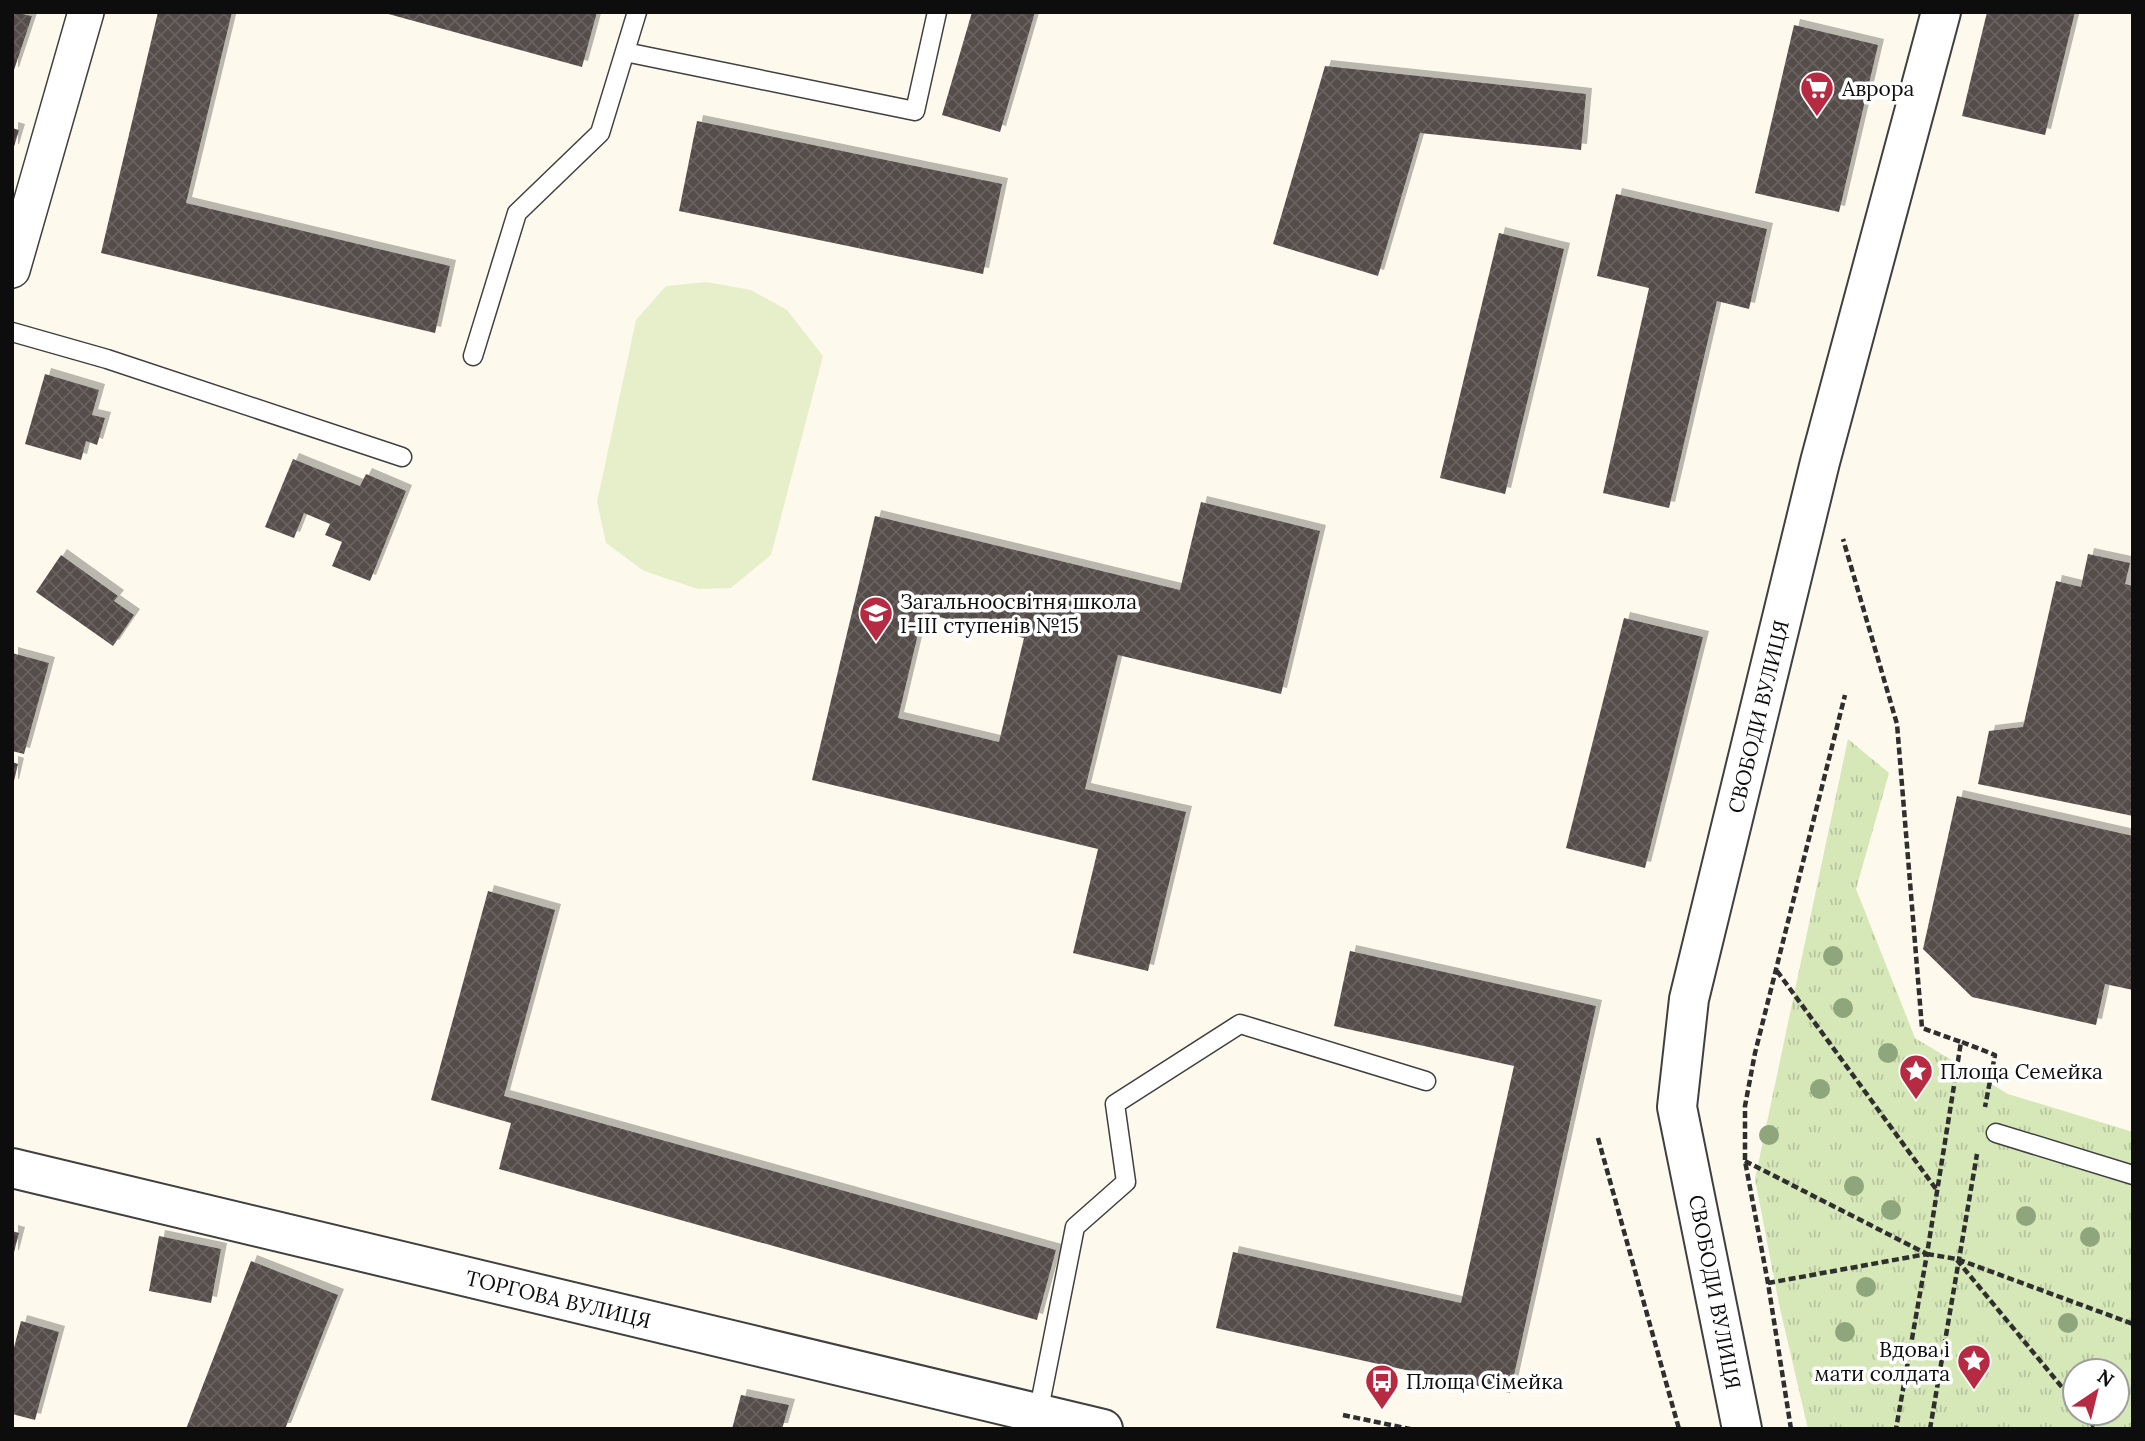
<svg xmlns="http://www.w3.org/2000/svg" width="2145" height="1441" viewBox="0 0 2145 1441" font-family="Lora,serif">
  <defs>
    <pattern id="park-tufts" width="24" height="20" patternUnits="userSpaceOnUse" patternTransform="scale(1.75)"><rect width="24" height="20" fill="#d6e7b8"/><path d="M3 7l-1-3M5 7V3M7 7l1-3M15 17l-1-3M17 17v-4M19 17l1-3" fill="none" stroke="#b6c59d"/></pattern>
    <pattern id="building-cross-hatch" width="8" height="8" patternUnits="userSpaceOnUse" patternTransform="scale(1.75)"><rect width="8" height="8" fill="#554d4a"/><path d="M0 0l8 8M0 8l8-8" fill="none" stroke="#686260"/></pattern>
    <filter id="shadow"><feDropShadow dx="6" dy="-6" stdDeviation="0" flood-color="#0004"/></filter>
  </defs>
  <rect width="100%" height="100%" fill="#fef9ed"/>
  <path fill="url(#park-tufts)" fill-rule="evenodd" d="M1848,739L1889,773L1856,889L1915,1038L2008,1094L2133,1132V1429H1808L1779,1304L1755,1179ZM2075,1371H2117V1413H2075Z"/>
  <path fill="#e6efca" d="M707,282L751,290L787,310L823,356L771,555L731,588L698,589L644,571L606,543L597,502L636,320L666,286Z"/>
  <path fill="url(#building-cross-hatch)" fill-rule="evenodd" filter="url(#shadow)" d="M12,12L32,16L13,73H12Z
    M158,12H232L186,203L450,266L435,333L101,253Z
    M381,12H597L582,67Z
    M972,12H1035L1000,132L942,115Z
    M1987,12H2075L2045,135L1962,116Z
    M1794,25L1878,45L1839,212L1755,193Z
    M1325,66L1586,94L1581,150L1420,133L1378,276L1273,244Z
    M697,121L1002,184L983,274L679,211Z
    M12,128L19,130L13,150H12Z
    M1616,194L1767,229L1749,309L1717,301L1669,508L1603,493L1649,288L1597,276Z
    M1499,233L1564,249L1505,494L1440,478Z
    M45,374L99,390L92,415L105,418L97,445L86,441L81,460L25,444Z
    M293,459L360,486L366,474L406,491L370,581L332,566L342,542L325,535L330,524L304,513L294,538L265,527Z
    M1201,502L1320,531L1281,694L1118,655L1085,789L1186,812L1148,971L1073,953L1098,849L812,780L875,516L1180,590ZM923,613L1024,638L999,742L898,718Z
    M2088,554L2130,563L2125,584L2133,586L2131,651H2133V816L1978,784L1989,731L2023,727L2056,581L2081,587Z
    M61,555L118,596L114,601L134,615L113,646L36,592Z
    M1624,618L1703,637L1645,868L1566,848Z
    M12,653L49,663L24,754L12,751Z
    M12,762L18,764L13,785H12Z
    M1957,796L2133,836V990L2105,984L2096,1025L1972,997L1923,949Z
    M488,891L555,910L504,1096L1056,1250L1037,1320L499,1169L511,1123L431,1100Z
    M1350,951L1596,1006L1510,1393L1216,1328L1233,1252L1461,1303L1514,1066L1334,1026Z
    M12,1231L19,1233L13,1256H12Z
    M159,1236L221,1249L211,1303L149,1291Z
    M251,1261L338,1295L285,1429H186Z
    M21,1321L59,1332L35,1420L12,1414V1355Z
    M741,1395L789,1405L782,1429H732Z"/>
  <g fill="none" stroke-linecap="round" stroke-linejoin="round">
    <g stroke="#404040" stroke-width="21">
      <path id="service" d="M625,52L915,111L937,12
        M12,332L107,359L402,457
        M473,356L517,213L600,133L637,12
        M1996,1133L2133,1175
        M1038,1414L1075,1227L1126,1182L1115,1104L1240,1024L1426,1081"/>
    </g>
    <g stroke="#404040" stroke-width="38">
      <path id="minor" d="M12,270L86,12"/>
    </g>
    <g stroke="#404040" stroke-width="42">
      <g id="tertiary">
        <path id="s1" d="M12,1168L1103,1429"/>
        <path id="s2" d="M1742,1429L1677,1107L1689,999L1820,462L1941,12"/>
      </g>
    </g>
    <path stroke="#2f2f2f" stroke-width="4.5" stroke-dasharray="7 3.5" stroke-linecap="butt" d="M1777,971L1936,1189
      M1962,1042L1995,1055L1985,1107
      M1598,1138L1679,1429
      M1745,1161L1927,1254L1961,1042L1922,1028L1897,724L1843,539
      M1927,1254L1957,1259L2133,1324
      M1957,1260L2075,1403
      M1768,1283L1927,1254L1896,1429
      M2083,1413L2096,1429
      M1343,1415L1410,1429
      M1791,1429L1768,1283L1745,1161V1106L1755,1053L1845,695
      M1930,1429L1977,1154"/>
    <use href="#service" stroke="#fff" stroke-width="18"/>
    <use href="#minor" stroke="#fff" stroke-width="35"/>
    <use href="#tertiary" stroke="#fff" stroke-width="38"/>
  </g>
  <g fill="#8fa67c">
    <circle cx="1833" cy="956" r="10"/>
    <circle cx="1843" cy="1008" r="10"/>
    <circle cx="1888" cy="1053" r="10"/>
    <circle cx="1820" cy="1089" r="10"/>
    <circle cx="1769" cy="1135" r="10"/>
    <circle cx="1854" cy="1186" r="10"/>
    <circle cx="1891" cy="1210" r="10"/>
    <circle cx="2026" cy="1216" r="10"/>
    <circle cx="2090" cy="1237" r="10"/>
    <circle cx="1866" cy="1287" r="10"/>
    <circle cx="2068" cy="1323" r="10"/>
    <circle cx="1845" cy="1332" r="10"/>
  </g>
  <defs>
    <g id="supermarket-pin" transform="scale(1.75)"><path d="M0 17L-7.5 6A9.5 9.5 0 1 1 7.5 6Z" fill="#b72b42" stroke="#fff"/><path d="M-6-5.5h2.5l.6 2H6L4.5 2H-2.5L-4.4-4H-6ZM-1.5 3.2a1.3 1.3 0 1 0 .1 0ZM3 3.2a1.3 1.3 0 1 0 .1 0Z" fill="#fff"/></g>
    <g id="school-pin" transform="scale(1.75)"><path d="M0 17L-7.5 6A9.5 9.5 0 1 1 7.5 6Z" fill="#b72b42" stroke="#fff"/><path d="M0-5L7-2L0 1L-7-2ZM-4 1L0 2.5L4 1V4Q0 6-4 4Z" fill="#fff"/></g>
    <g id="sight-pin" transform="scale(1.75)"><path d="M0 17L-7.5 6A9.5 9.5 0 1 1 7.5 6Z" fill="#b72b42" stroke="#fff"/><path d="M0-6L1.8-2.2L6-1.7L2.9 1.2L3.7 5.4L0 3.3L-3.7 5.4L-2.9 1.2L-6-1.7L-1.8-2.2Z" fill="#fff"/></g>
    <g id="bus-pin" transform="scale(1.75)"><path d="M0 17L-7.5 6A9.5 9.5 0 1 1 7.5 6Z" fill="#b72b42" stroke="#fff"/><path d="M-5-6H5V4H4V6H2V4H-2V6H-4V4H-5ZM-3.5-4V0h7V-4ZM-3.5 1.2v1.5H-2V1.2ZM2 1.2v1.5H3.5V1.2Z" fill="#fff"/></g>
  </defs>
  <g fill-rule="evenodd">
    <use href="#supermarket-pin" x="1817" y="88"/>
    <use href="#school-pin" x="876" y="613"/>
    <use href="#sight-pin" x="1916" y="1071"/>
    <use href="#sight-pin" x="1974" y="1361"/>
    <use href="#bus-pin" x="1382" y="1381"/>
  </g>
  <g text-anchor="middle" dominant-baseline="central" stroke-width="7" stroke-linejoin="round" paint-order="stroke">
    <g font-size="21" fill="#0d0d0d" stroke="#fff" text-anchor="start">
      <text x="1842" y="88">Аврора</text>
      <text x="900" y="601">Загальноосвітня школа<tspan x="900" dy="24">І-ІІІ ступенів №15</tspan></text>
      <text x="1940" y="1071">Площа Семейка</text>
      <text x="1950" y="1349" text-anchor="end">Вдова і<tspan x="1950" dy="24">мати солдата</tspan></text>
      <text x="1406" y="1381">Площа Сімейка</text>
    </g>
    <g font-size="21" fill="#0d0d0d" stroke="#fff">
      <text stroke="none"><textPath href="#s2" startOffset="728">СВОБОДИ ВУЛИЦЯ</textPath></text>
      <text transform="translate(1715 1292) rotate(79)">СВОБОДИ ВУЛИЦЯ</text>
      <text stroke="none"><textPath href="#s1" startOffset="562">ТОРГОВА ВУЛИЦЯ</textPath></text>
    </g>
  </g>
  <rect width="2145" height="1441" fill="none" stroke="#0d0d0d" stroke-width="28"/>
  <g transform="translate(2096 1392) rotate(35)"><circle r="33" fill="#ffffff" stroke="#9e9e9e" stroke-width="2"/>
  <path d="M0-5L12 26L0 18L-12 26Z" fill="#b72b42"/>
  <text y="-10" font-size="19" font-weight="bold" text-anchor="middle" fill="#0d0d0d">N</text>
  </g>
</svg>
